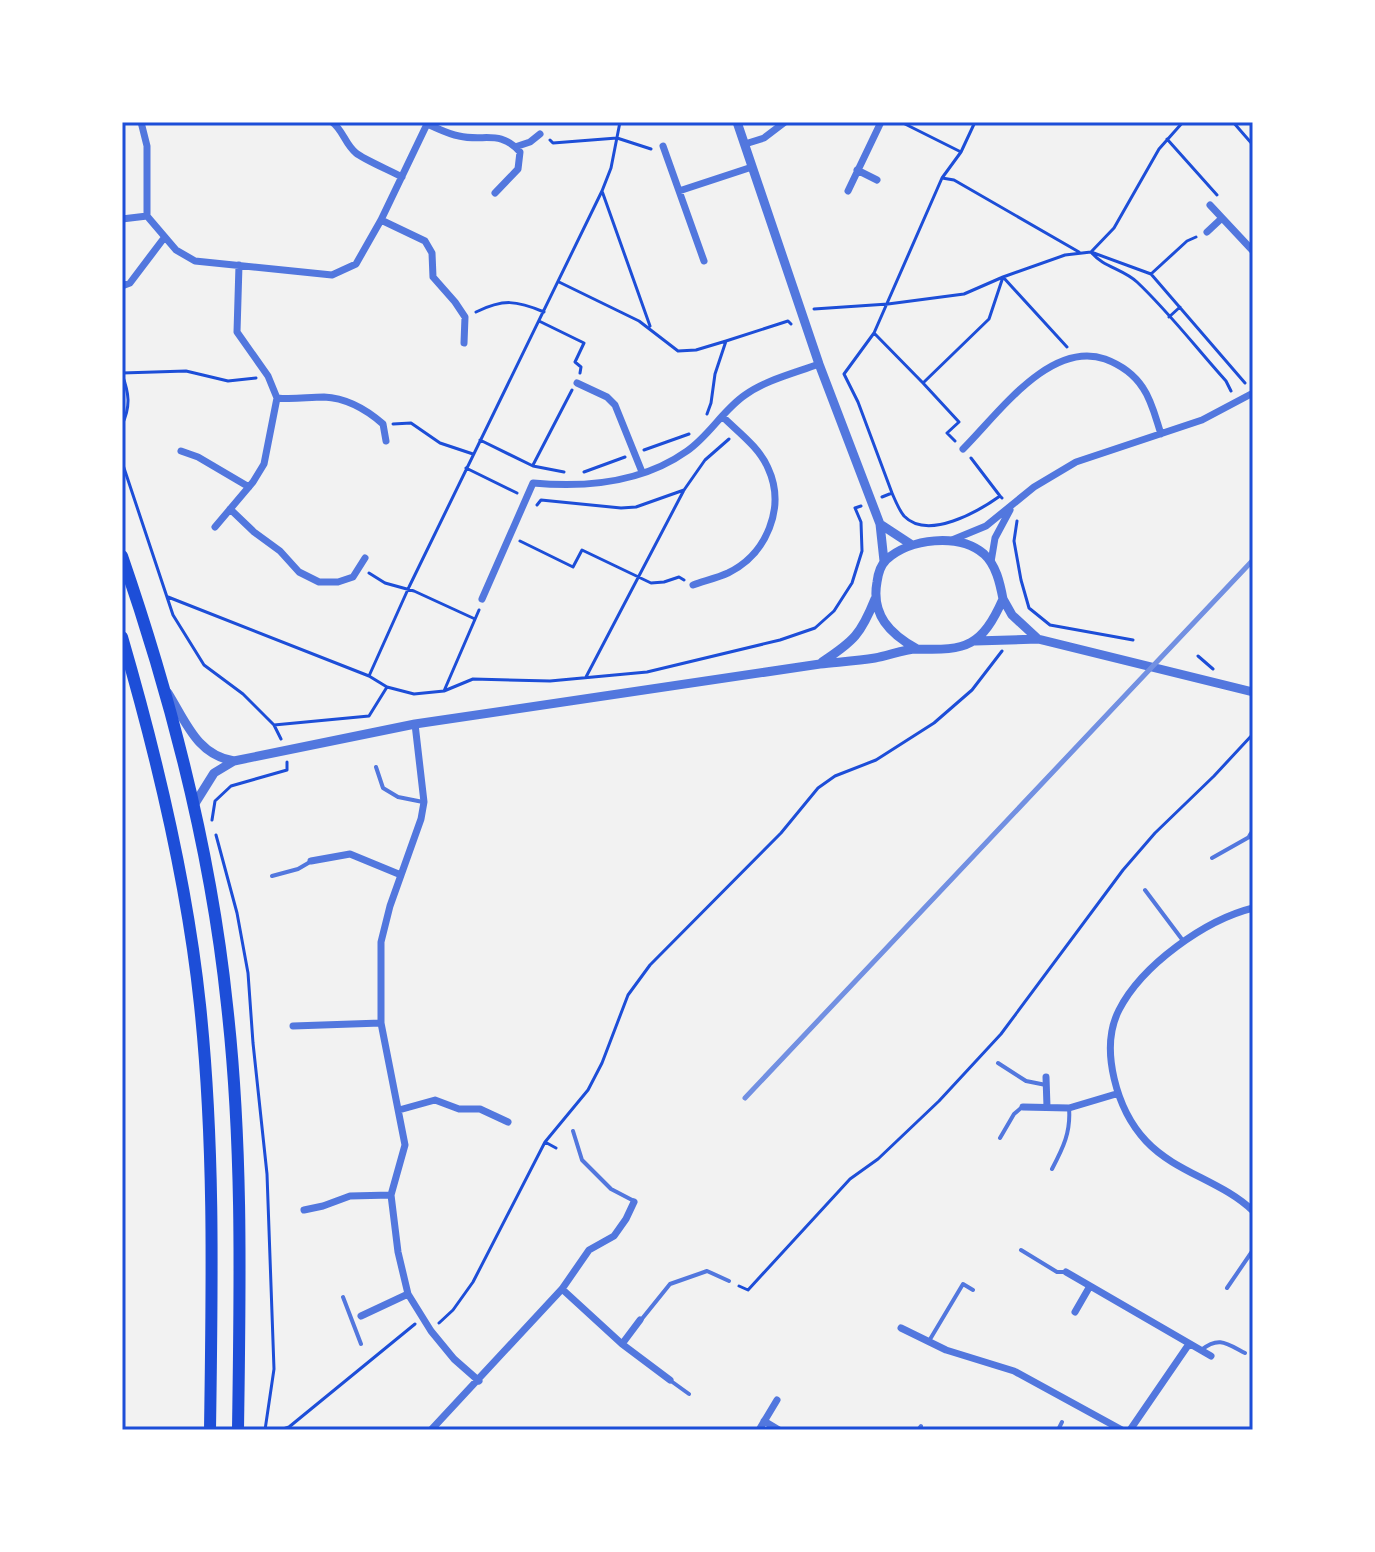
<svg xmlns="http://www.w3.org/2000/svg" width="1375" height="1552" viewBox="0 0 1375 1552" font-family="Ubuntu,sans-serif">
  <rect width="100%" height="100%" fill="#f2f2f2"/>
  <g fill="none" stroke-linecap="round" stroke-linejoin="round">
    <path stroke="#1d4ed8" stroke-width="3" d="M901,122L961,152L975,122
      M1233,122L1253,145
      M1167,139L1217,195
      M550,140L553,143L617,138L651,149
      M942,178L954,180L1079,252
      M602,191L650,326
      M1091,252L1151,274L1245,383
      M1091,252C1103,267 1123,269 1137,282C1169,312 1197,349 1226,381L1231,391
      M1151,274L1187,241L1196,237
      M559,282L639,321L678,351L696,350L726,341
      M814,309L888,304L964,294L1003,277L1067,347
      M476,312C503,299 516,300 544,312
      M1169,317L1180,307
      M539,321L584,343L575,362L581,367L580,373
      M874,333L844,374L858,402L892,493
      M122,373L186,371L228,381L256,378
      M122,374C129,393 131,406 122,425
      M923,383L874,333L942,178L961,152
      M707,414L711,403L715,374L726,341L788,321L791,324
      M393,424L411,423L440,443L473,454
      M480,440L533,466L564,472
      M955,441L947,433L959,422L923,383L989,319L1003,277L1065,255L1091,252L1114,228L1159,149L1183,122
      M644,450L689,434
      M971,458L1000,496
      M122,462L173,615L204,665L243,694L274,725L281,739
      M533,465L572,390
      M466,468L517,493
      M584,472L625,457
      M882,497L892,493C895,500 899,510 904,516C928,541 979,511 1000,496L1002,498
      M537,505L541,500L621,508L636,507L684,490
      M1017,521L1014,541L1021,580L1029,608L1050,625L1133,640
      M520,541L573,567L582,550L651,583L664,582L679,577L684,580
      M369,573L385,583L414,591L475,619
      M168,597L369,676
      M1198,656L1213,669
      M586,677L684,490L705,460L729,439
      M387,687L414,694L444,691L479,610
      M444,691L473,679L550,681L647,672L780,640L815,628L834,611L852,583L862,551L861,522L855,508L861,506
      M274,725L369,716L387,687L369,676L409,587L602,191L611,168L620,122
      M212,820L215,801L231,786L287,770V762
      M216,835L237,913L248,973L253,1043L267,1174L274,1369L265,1430
      M545,1142L556,1148
      M739,1286L748,1290L850,1179L878,1159L939,1101L1001,1034L1123,870L1155,833L1214,776L1253,734
      M439,1323L453,1310L473,1282L545,1142L588,1090L602,1063L628,995L650,965L781,833L818,788L835,776L876,760L934,723L972,690L1002,651
      M280,1430L289,1427L415,1324"/>
    <path stroke="#5277de" stroke-width="4" d="M376,767L383,788L398,797L423,802
      M1212,858L1251,836
      M272,876L298,869L310,862
      M1145,890L1184,942
      M998,1063L1026,1081L1046,1085
      M573,1131L582,1160L611,1189L634,1201
      M1000,1138L1014,1114L1021,1108
      M1052,1169C1063,1148 1071,1132 1069,1108
      M1021,1250L1057,1272H1066
      M1227,1288L1253,1250
      M343,1297L361,1344
      M641,1320L670,1284L707,1271L729,1281
      M929,1341L963,1284L973,1290
      M1201,1350C1219,1336 1226,1343 1245,1353
      M671,1381L689,1394
      M918,1430L921,1426
      M1058,1430L1062,1422"/>
    <path stroke="#5277de" stroke-width="7" d="M141,122L147,146V216L176,250L195,261L332,275L356,264L381,220L428,122
      M332,122C343,130 345,144 356,153C363,159 391,171 402,177
      M427,124C437,128 448,134 459,136C484,142 500,129 520,152L518,169L495,193
      M745,144L764,138L785,122
      M663,146L704,261
      M515,147L530,142L540,134
      M857,170L877,180
      M679,191L752,167
      M848,191L881,122
      M1210,205L1253,251
      M122,219L147,216
      M381,220L425,241L432,253L433,277L455,302L465,317L464,343
      M1207,232L1222,218
      M239,265L237,332L268,376L277,398C293,400 308,397 324,397C346,398 367,410 383,424L386,441
      M122,286L130,283L164,238
      M577,383L607,397L615,405L642,472
      M963,449C998,414 1050,340 1105,359C1121,365 1134,374 1143,388C1152,401 1156,419 1161,434
      M181,451L198,457L249,487
      M230,509L254,532L280,551L299,572L319,582H338L353,577L365,558
      M215,527L253,482L264,464L277,398
      M952,540L986,526L1034,487L1076,462L1202,420L1253,393
      M991,562L995,538L1010,510
      M693,585C704,581 717,578 728,573C767,554 786,507 768,468C759,447 738,432 723,417
      M482,599L533,483C587,488 642,483 687,451C709,436 723,410 745,395C766,380 795,373 819,364
      M415,724L424,802L421,819L390,906L381,942V1023L405,1145L391,1195L398,1252L408,1294L431,1331L454,1359L479,1381
      M1251,836L1253,833
      M311,861L350,854L401,875
      M1253,908C1205,920 1142,965 1119,1010C1099,1049 1117,1110 1146,1141C1176,1173 1222,1181 1253,1211
      M293,1026L381,1023
      M1046,1077L1047,1107
      M1023,1107L1069,1108L1116,1094
      M399,1110L435,1100L459,1109H480L508,1122
      M304,1210L323,1206L350,1196L391,1195
      M1066,1272L1211,1356
      M562,1289L622,1344L670,1380
      M1075,1312L1090,1286
      M361,1316L408,1294
      M901,1328L946,1350L1014,1371L1122,1430
      M622,1344L640,1320
      M764,1421L779,1430
      M431,1430L562,1289L589,1250L614,1236L626,1219L634,1202
      M759,1430L777,1400
      M1130,1430L1189,1344"/>
    <path stroke="#5277de" stroke-width="9" d="M737,122L819,364L880,524L884,561
      M880,524L912,545
      M1003,599L1012,615L1038,639
      M975,641L1038,639L1253,692
      M822,662C854,641 861,634 875,599
      M168,693C186,722 197,755 234,761L415,724L820,664C838,662 857,661 875,658C888,656 904,649 917,649C967,651 982,646 1003,599C1000,583 996,565 984,554C959,533 910,538 886,560C881,565 878,574 877,582C871,615 890,634 917,649
      M194,805L214,773L234,761"/>
    <path stroke="#1d4ed8" stroke-width="12" d="M122,556C172,701 211,851 227,1005C243,1146 240,1288 238,1430
      M122,637C157,757 187,881 200,1005C215,1147 212,1288 210,1430"/>
    <path stroke="#7290e2" stroke-width="5" d="M745,1098L1253,560"/>
  </g>
  <rect width="1375" height="1552" fill="none" stroke="#ffffff" stroke-width="248"/>
  <rect x="124" y="124" width="1127" height="1304" fill="none" stroke="#1d4ed8" stroke-width="3"/>
</svg>
